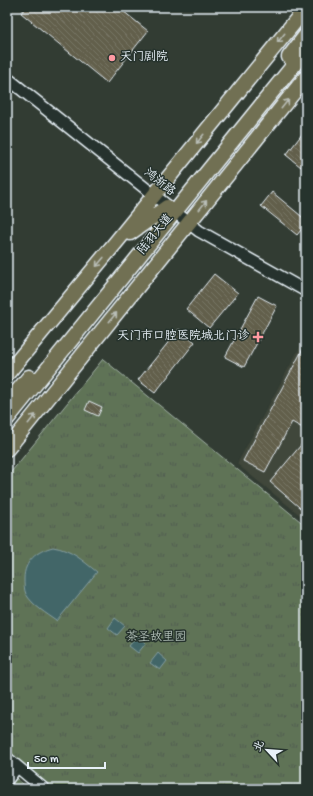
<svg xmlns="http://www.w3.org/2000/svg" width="313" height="796" viewBox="0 0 313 796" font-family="'Gochi Hand','LXGW WenKai TC',sans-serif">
  <defs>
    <pattern id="park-tufts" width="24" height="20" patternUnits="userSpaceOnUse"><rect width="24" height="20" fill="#5e7356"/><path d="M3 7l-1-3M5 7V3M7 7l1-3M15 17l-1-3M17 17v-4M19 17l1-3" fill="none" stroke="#515b4f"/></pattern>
    <pattern id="building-back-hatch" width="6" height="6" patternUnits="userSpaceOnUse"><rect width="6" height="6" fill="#625e4b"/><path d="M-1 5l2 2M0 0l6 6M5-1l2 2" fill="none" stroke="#787666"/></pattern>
  </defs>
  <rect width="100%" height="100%" fill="#323c33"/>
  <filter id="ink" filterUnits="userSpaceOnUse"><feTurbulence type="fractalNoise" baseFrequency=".025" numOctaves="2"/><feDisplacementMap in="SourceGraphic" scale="8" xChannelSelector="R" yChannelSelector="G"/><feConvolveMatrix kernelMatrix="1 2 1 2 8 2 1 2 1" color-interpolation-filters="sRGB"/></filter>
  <g filter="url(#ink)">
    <path fill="#40463a" d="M306,336V520L237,464Z"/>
    <path fill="#5e7356" stroke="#a3b2a7" d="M7,771L29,789H7Z"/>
    <path fill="url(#park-tufts)" stroke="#a3b2a7" d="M103,359L306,526V789H53L7,751V477Z"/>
    <path fill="#436668" stroke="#859ea2" d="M53,547C72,550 83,561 97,572L57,621C47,614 32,605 26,594C24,590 24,584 24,579C24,561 37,551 53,547Z
      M115,618L125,626L117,635L108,628Z
      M137,636L146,643L138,653L129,646Z
      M158,653L167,661L160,670L150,663Z"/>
    <path fill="url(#building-back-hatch)" stroke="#e8f1f8" d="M26,7H118L148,31L107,83L21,13Z
      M306,129V160L301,167L286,155Z
      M272,192L306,220V224L297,235L261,206Z
      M214,274L238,293L209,328L186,309Z
      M258,296L277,306L244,367L225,357Z
      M179,329L195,342L155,393L138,380Z
      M306,343V430L292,422L265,472L243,461Z
      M89,401L102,407L98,416L85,410Z
      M306,439V513L270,482Z"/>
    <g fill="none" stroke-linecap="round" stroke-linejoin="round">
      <g stroke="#e8f1f8" stroke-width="14">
        <path id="minor" d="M7,78L199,231L306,291
          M7,758L44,789
          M7,780L17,767"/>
      </g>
      <g stroke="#e8f1f8" stroke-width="17">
        <path id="major" d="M289,57L306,35
          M130,233L167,207
          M7,374L117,241L306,8
          M7,404L29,377
          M7,419L306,50
          M7,449L306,77"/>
      </g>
      <use href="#minor" stroke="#26332d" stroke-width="11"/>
      <use href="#major" stroke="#716f52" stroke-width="14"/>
    </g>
    <defs><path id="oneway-shaft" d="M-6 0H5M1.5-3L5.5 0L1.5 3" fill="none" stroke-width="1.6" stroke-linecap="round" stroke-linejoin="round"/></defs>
    <g stroke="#b8bdb6">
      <use href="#oneway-shaft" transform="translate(281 38) rotate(129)"/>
      <use href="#oneway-shaft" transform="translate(285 104) rotate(-51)"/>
      <use href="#oneway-shaft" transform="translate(200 139) rotate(129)"/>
      <use href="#oneway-shaft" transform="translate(203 205) rotate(-51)"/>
      <use href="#oneway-shaft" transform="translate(100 262) rotate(130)"/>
      <use href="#oneway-shaft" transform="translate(113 317) rotate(-51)"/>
      <use href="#oneway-shaft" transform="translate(32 419) rotate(-51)"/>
    </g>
  </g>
  <g fill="#ff9aa2" stroke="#26332d" stroke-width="1.5">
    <circle cx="112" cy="58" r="4"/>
    <path d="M256 331h4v4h4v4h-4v4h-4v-4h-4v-4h4z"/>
  </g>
  <g text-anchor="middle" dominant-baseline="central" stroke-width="3" stroke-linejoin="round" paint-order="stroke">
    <g font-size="12" fill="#e8f1f8" stroke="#26332d" text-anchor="start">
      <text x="120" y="58">天门剧院</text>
      <text x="249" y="337" text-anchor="end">天门市口腔医院城北门诊</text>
    </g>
    <g font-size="12" fill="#e8f1f8" stroke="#26332d">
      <text transform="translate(159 183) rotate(39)">鸿渐路</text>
      <text transform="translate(156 235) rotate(-51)">陆羽大道</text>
    </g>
    <g font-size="12" fill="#b1bfb7" stroke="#26332d">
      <text x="156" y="638">茶圣故里园</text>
    </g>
  </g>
  <rect width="313" height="796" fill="none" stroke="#26332d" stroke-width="24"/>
  <rect x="12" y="12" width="289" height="772" fill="none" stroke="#e8f1f8" stroke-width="1.5" filter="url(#ink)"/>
  <g transform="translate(267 750) rotate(296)" stroke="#26332d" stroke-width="3" paint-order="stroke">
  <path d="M0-3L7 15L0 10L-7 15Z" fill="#e8f1f8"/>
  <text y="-6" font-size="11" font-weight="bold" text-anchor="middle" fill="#e8f1f8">北</text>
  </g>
  <path d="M28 762v6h77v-6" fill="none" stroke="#e8f1f8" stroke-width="2"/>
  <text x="34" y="762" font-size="12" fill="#e8f1f8" stroke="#26332d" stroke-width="3" paint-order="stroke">50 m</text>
</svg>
